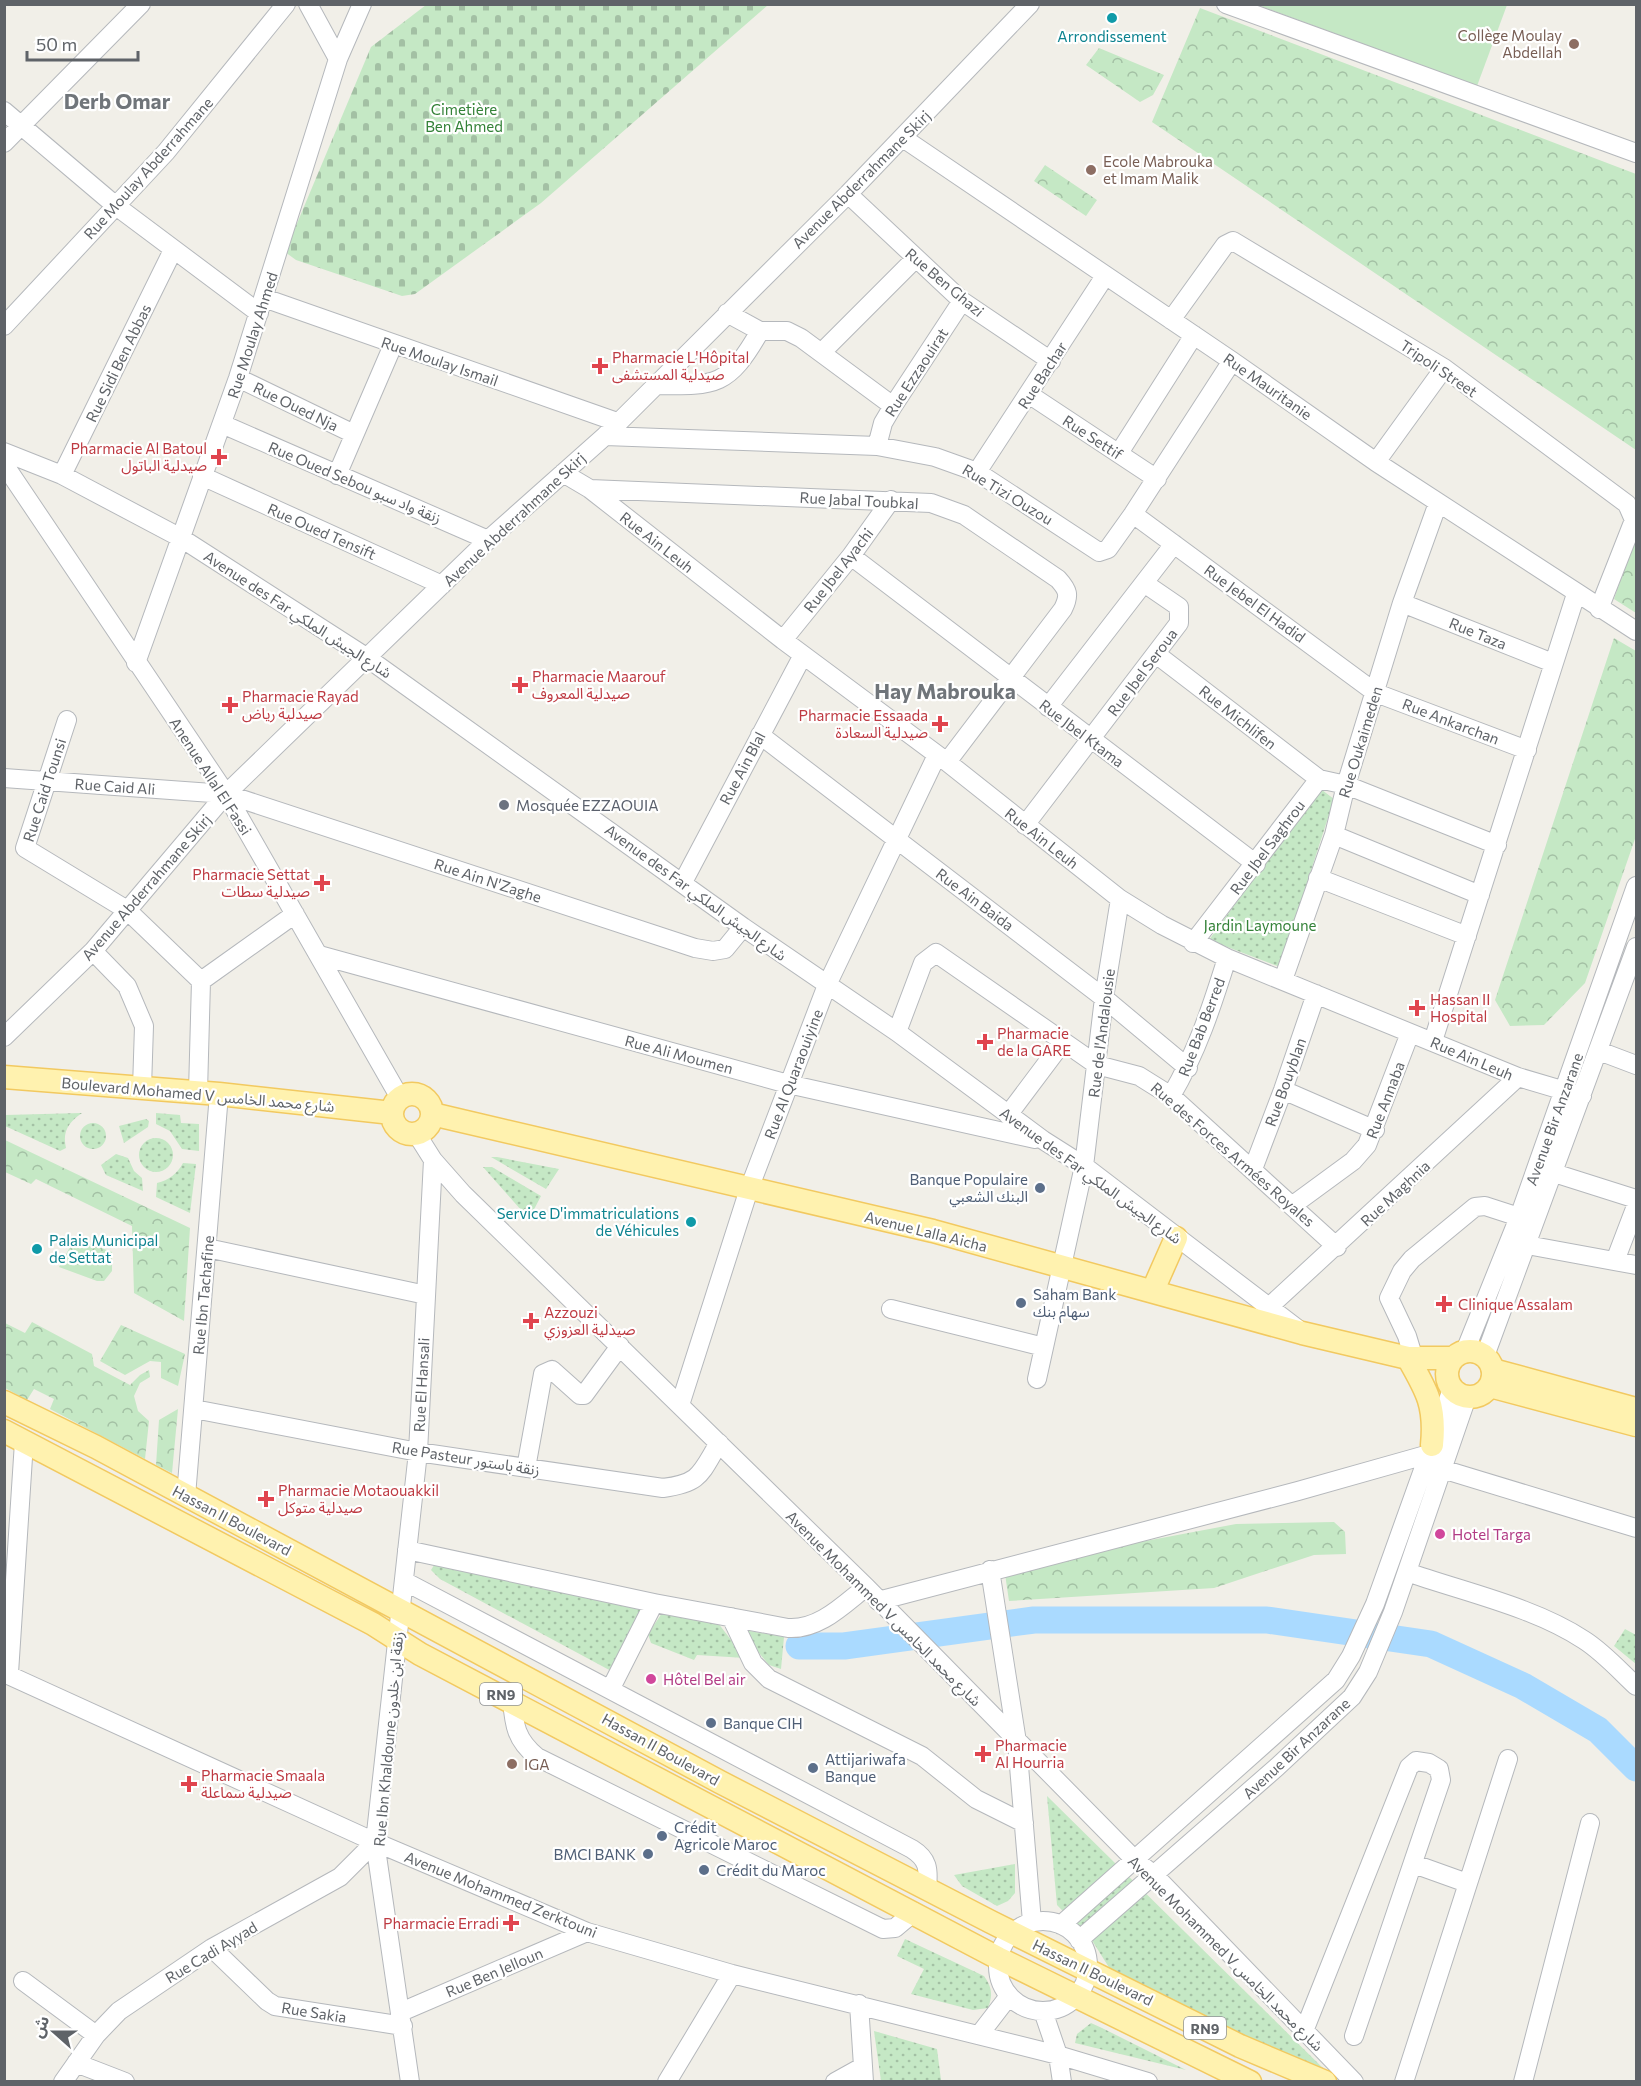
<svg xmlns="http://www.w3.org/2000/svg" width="1641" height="2086" viewBox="0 0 1641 2086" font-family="Commissioner,'Noto Sans Arabic',sans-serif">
  <defs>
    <pattern id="grass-dots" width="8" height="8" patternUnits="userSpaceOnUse" patternTransform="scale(1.5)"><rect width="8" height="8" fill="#c5e8c5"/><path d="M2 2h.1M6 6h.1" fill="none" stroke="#a3c0a4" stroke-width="1.8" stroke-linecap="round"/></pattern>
    <pattern id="cemetery-stones" width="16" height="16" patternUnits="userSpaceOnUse" patternTransform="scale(1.5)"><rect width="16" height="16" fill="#c5e8c5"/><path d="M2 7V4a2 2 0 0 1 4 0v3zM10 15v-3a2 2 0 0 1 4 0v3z" fill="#a3c0a4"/></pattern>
    <pattern id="park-crowns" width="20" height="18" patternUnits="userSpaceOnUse" patternTransform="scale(1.5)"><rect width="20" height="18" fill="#c5e8c5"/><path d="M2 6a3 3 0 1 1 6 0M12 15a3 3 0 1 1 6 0" fill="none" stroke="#a3c0a4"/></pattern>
  </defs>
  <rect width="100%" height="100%" fill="#f1efe8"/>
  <path fill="url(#grass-dots)" d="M1322,790L1334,799L1280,967L1209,940L1312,798Z
    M82,1113C69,1122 62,1131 66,1148L60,1151L5,1126V1115Z
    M156,1113L180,1115L181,1123L199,1124V1151L182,1149L170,1131L156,1124Z
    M146,1119L149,1121L148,1127L124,1143L119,1126Z
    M80 1136a13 13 0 1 1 26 0a13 13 0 1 1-26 0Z
    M139 1155a17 17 0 1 1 34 0a17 17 0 1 1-34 0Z
    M116,1154L128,1158L134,1171L142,1178L143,1191L106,1175L101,1165Z
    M491,1157H497L559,1169L546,1189Z
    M183,1163L196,1164L190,1213L156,1197L157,1183C169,1180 177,1174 183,1163Z
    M483,1167H492L541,1196L529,1219Z
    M436,1562L642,1606L613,1672L440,1579L431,1570Z
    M662,1613L718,1623L745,1658L697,1655L694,1660L651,1643L648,1634Z
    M739,1629L784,1637L781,1669L769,1665Z
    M1625,1629L1636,1635V1664L1614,1646Z
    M1047,1796L1331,2076L1115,1977L1093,1942L1057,1905Z
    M1015,1864V1893L1008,1901L997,1906L962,1886L954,1875Z
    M905,1939L984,1976C992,1987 993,1995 988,2008L973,2010L911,1994L924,1969L897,1956Z
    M1091,2023L1102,2028L1186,2070L1075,2043L1077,2034Z
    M874,2031L937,2049L941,2080L881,2081Z"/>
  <path fill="url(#cemetery-stones)" d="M426,5H768L541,203L415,294L402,296L296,260L285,252L371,47Z"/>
  <path fill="url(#park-crowns)" d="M1200,8L1636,174V450L1152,122Z
    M1099,48L1164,75L1153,95L1140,102L1086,65Z
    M1045,165L1097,200L1086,216L1034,181Z
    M1636,534V613L1614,599Z
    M1614,638L1636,651V836L1585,983L1544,1025L1510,1026L1495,1000Z
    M5,1140L190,1228L184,1321L134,1293L132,1226L36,1179L31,1184L5,1172Z
    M75,1238L112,1252V1271L104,1281H97L59,1267Z
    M32,1322L92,1354L94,1366L130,1385L140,1375L149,1370L150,1377L140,1383L134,1396L138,1411L149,1421L145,1459L50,1409L54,1399L34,1389L27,1400L5,1388V1323L25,1333Z
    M121,1325L185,1354L178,1386L161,1378V1362L150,1361L125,1375L100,1361Z
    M178,1409L172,1473L156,1465L159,1420Z
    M1334,1522L1345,1532L1346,1554L1314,1555L1214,1588L1009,1601L1005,1574L1103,1549L1236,1524Z"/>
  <path fill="#c5e8c5" d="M1258,5H1507L1477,86Z"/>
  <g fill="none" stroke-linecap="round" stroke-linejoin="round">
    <path stroke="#aadaff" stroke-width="27" d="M799,1646H844L1034,1620H1267L1431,1644L1523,1686L1598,1730L1636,1768"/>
    <g stroke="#b5b8bc" stroke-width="20">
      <path id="minor" d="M308,4L338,59
        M1226,4L1636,153
        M4,111L116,206L259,313
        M903,138L1232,361L1376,462L1636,631
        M4,143L141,4
        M848,194L962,301L1051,361
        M264,298L617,422
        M727,313L760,331H787L801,338L893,406
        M1171,320L1225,245L1233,241L1444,368L1627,504L1634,520L1599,609
        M4,326L166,152L286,4
        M822,352L916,258
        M238,378L354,434
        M655,385C716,386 728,387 760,331
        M1030,395L1157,479
        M222,424L488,540
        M605,436L877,446L935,457L977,472L1099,552L1108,549L1133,514L1232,361
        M877,446L883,423L893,406L962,301
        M4,452L62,475L181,538L366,657L743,927L897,1032L1043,1140L1084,1166L1299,1330
        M1119,453L1194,335
        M1376,462L1444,368
        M4,464L226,794L400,1098
        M977,472L1105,276
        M563,473L590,489L783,640L947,762L1120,899L1162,925L1227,958L1518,1077L1582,1096
        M62,475L173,250
        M337,475L393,345
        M202,476L442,585
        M590,489L931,503L964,515L1058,579C1068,590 1070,595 1063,609L947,762
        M1133,514L1376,693L1527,750
        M851,556L1256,864
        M1402,603L1553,663
        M783,640L851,556L891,500
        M1156,654L1319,779L1346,785L1497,845
        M136,663L238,378L338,59L362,4
        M1048,707L1174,544
        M67,720L25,848L127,910L201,981L198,1092
        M760,735L1104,998L1188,1068
        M4,778L226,794L695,948L713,951L725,949L743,927
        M1025,825L1179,623V607L1144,583
        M1334,835L1480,895
        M1318,878L1467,936
        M683,882L803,655
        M1193,943L1319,779
        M93,951L127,986L144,1026L142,1088
        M319,955L788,1084L1035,1139
        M1283,980L1334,835L1346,785L1402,603L1438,503
        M201,981L295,914
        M897,1032L923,963L936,953L1097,1065L1139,1076L1171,1096L1337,1247
        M4,1037L93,951L226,794L488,540L605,436L848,194L1030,4
        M1433,1041L1576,594
        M1599,1051L1636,1065
        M1283,1090L1375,1130
        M1171,1096C1197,1052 1212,1006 1227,958
        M1008,1115L1062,1043
        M416,1133L433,1160L463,1194L866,1587L1134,1859L1154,1875L1354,2082
        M1253,1169L1283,1090L1316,994
        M1554,1173L1636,1199
        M1293,1205L1353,1161L1367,1145L1410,1033
        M1527,1245L1636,1265
        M207,1248L426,1295
        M1615,1261L1636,1206
        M1270,1306L1518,1077
        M891,1309L1044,1347
        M1465,1351L1519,1217L1636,886
        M1485,1356L1636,947
        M1414,1359L1407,1336L1389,1298L1402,1271L1412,1259L1475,1207L1485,1206L1519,1217
        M1037,1379L1084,1166L1104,998L1120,899
        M680,1405L749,1189L827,985L937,755
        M194,1409L418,1452L663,1488C701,1483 700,1474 719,1443
        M526,1468L543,1374L552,1370L580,1395H584L620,1346
        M1442,1469L1636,1528
        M186,1496L219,1094
        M407,1550L654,1603L788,1628C819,1630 843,1605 866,1587
        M990,1570L1017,1742L1032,1922
        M1407,1572C1464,1592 1534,1607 1584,1640C1603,1652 1620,1671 1636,1686
        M404,1581L912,1849C928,1859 929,1869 927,1888
        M878,1601L1298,1491L1429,1454
        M731,1617L753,1663L769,1679L922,1756L976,1799L1024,1823
        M4,1673L375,1842L587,1932L732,1974L1058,2055L1148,2082
        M9,1673L24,1442
        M611,1688L654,1603
        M512,1700C514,1725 516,1740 537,1757L883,1929L895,1928L914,1912
        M1414,1864L1467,1883
        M998 1966a45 45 0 1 1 90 0a45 45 0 1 1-90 0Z
        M1061,1925L1336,1680L1351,1656L1375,1604L1452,1389
        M1079,1940L1277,1767L1352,1697L1368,1672L1393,1612L1467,1397
        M212,1948L267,2001L275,2006L403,2026
        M23,1981L96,2035
        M859,2004L864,2082
        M1043,2011L1058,2055L1062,2082
        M401,2012L587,1932
        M1304,2031L1409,1767L1416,1761L1429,1763L1439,1769L1441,1780L1354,2036
        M979,2035L1009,1996
        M76,2063L125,2082
        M63,2082L96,2035L119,2011L212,1948L340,1877L375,1842
        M410,2082L375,1842L418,1452L433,1160
        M667,2082L732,1974
        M835,2082L862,2067
        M1404,2082L1508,1759
        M1523,2082L1590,1823"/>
    </g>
    <g stroke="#f2c960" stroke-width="25">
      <path id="major" d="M4,1077L219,1094L392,1113
        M392 1114a20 20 0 1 1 40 0a20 20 0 1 1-40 0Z
        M432,1114L933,1231L1302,1333L1408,1358H1452
        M1153,1290L1176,1238
        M1447 1374a23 23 0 1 1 46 0a23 23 0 1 1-46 0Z
        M1408,1358C1427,1391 1436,1406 1432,1445
        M1493,1370L1636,1409
        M1490,1386L1636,1425
        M4,1402L96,1447L720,1782L991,1922L1240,2046L1325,2082
        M4,1431L373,1624L420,1654L998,1958L1250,2082"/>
    </g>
    <use href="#minor" stroke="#fff" stroke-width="18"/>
    <use href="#major" stroke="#fff2af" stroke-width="22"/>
  </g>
  <g fill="#0f9aa8" stroke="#fff" stroke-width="2">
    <circle cx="1112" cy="18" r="6"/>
    <circle cx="691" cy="1222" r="6"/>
    <circle cx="37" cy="1249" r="6"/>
  </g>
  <g fill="#8d6e63" stroke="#fff" stroke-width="2">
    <circle cx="1574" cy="44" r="6"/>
    <circle cx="1091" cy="170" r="6"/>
    <circle cx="512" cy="1764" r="6"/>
  </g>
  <g fill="#e0444e" stroke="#fff" stroke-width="2">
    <path d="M597 357h6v6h6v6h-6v6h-6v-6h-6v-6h6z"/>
    <path d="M216 448h6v6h6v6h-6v6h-6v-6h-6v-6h6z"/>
    <path d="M517 676h6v6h6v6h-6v6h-6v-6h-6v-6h6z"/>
    <path d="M227 696h6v6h6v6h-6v6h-6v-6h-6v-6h6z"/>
    <path d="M937 715h6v6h6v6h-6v6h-6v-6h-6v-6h6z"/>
    <path d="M319 874h6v6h6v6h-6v6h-6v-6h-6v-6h6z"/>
    <path d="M1414 999h6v6h6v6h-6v6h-6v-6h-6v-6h6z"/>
    <path d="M982 1033h6v6h6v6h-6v6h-6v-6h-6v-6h6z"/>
    <path d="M1441 1295h6v6h6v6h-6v6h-6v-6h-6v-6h6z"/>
    <path d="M528 1312h6v6h6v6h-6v6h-6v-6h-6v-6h6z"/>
    <path d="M263 1490h6v6h6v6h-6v6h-6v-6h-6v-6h6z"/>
    <path d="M980 1745h6v6h6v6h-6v6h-6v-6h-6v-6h6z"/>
    <path d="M186 1775h6v6h6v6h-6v6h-6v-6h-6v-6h6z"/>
    <path d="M508 1914h6v6h6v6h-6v6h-6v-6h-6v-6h6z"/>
  </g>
  <circle fill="#6b7280" stroke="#fff" stroke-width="2" cx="504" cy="805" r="6"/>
  <g fill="#5c6f8a" stroke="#fff" stroke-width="2">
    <circle cx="1040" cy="1188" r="6"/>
    <circle cx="1021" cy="1303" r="6"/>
    <circle cx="711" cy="1723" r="6"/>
    <circle cx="813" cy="1768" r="6"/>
    <circle cx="662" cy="1836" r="6"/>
    <circle cx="648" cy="1854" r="6"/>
    <circle cx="704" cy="1870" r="6"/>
  </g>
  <g fill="#d1479c" stroke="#fff" stroke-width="2">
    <circle cx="1440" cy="1534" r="6"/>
    <circle cx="651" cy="1679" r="6"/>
  </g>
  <g text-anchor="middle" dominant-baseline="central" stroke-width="4.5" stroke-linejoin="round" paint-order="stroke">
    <g fill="#fff" stroke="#8f9295" stroke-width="1.5">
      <rect x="480" y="1683" width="42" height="22" rx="4.5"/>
      <rect x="1184" y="2017" width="42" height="22" rx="4.5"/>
    </g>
    <g font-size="14" font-weight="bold" fill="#5f6368">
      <text x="501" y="1694">RN9</text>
      <text x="1205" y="2028">RN9</text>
    </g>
    <g font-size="15" fill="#785e54" stroke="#fff" text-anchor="start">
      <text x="1562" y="35" text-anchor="end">Collège Moulay<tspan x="1562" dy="17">Abdellah</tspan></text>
      <text x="1103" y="161">Ecole Mabrouka<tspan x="1103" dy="17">et Imam Malik</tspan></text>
      <text x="524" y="1764">IGA</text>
    </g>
    <g font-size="15" fill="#0d838f" stroke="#fff">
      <text x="1112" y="36">Arrondissement</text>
      <text x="679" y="1213" text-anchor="end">Service D'immatriculations<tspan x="679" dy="17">de Véhicules</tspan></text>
      <text x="49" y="1240" text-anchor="start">Palais Municipal<tspan x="49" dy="17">de Settat</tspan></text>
    </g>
    <g font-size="15" fill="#348238" stroke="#fff">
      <text x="464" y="109">Cimetière<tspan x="464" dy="17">Ben Ahmed</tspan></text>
      <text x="1260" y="925">Jardin Laymoune</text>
    </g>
    <g font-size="15" fill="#5f6368" stroke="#fff">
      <text transform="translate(148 168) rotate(-48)">Rue Moulay Abderrahmane</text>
      <text transform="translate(861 179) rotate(-45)">Avenue Abderrahmane Skirj</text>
      <text transform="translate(945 282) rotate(40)">Rue Ben Ghazi</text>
      <text transform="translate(252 335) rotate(-72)">Rue Moulay Ahmed</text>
      <text transform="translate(440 361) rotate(19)">Rue Moulay Ismail</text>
      <text transform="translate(118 363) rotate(-64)">Rue Sidi Ben Abbas</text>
      <text transform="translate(1439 368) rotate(34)">Tripoli Street</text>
      <text transform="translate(916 372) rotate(-57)">Rue Ezzaouirat</text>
      <text transform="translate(1042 375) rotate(-57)">Rue Bachar</text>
      <text transform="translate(1268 386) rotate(35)">Rue Mauritanie</text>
      <text transform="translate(296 406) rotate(26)">Rue Oued Nja</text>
      <text transform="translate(1093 437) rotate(33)">Rue Settif</text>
      <text transform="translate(355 482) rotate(23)">Rue Oued Sebou زنقة واد سبو</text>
      <text transform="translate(1008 494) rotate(31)">Rue Tizi Ouzou</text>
      <text transform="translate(859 500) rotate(3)">Rue Jabal Toubkal</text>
      <text transform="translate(514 519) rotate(-43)">Avenue Abderrahmane Skirj</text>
      <text transform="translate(322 531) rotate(24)">Rue Oued Tensift</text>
      <text transform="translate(657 542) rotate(38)">Rue Ain Leuh</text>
      <text transform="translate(838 570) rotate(-52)">Rue Jbel Ayachi</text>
      <text transform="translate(1255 603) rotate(36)">Rue Jebel El Hadid</text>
      <text transform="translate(298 614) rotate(33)">Avenue des Far شارع الجيش الملكي</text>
      <text transform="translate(1478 633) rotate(22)">Rue Taza</text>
      <text transform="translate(1142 672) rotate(-53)">Rue Jbel Seroua</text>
      <text transform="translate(1238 717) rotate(38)">Rue Michlifen</text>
      <text transform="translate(1451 721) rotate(21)">Rue Ankarchan</text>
      <text transform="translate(1082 733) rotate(37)">Rue Jbel Ktama</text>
      <text transform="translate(1360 742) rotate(-73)">Rue Oukaimeden</text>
      <text transform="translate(742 768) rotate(-62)">Rue Ain Blal</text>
      <text transform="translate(211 776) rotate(57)">Anenue Allal El Fassi</text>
      <text transform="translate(115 786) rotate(4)">Rue Caid Ali</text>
      <text transform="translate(44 790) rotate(-72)">Rue Caid Tounsi</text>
      <text transform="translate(1042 838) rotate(38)">Rue Ain Leuh</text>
      <text transform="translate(1267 847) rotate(-53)">Rue Jbel Saghrou</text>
      <text transform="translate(488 880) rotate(18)">Rue Ain N'Zaghe</text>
      <text transform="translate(146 887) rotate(-49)">Avenue Abderrahmane Skirj</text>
      <text transform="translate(696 892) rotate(36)">Avenue des Far شارع الجيش الملكي</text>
      <text transform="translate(975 899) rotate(37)">Rue Ain Baida</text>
      <text transform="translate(1201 1027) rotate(-69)">Rue Bab Berred</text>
      <text transform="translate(1101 1033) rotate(-83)">Rue de l'Andalousie</text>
      <text transform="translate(679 1054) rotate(15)">Rue Ali Moumen</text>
      <text transform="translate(1472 1058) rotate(23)">Rue Ain Leuh</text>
      <text transform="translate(793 1074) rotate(-69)">Rue Al Quaraouiyine</text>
      <text transform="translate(1285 1082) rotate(-70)">Rue Bouyblan</text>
      <text transform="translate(198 1094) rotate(5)">Boulevard Mohamed V شارع محمد الخامس</text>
      <text transform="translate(1385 1100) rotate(-69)">Rue Annaba</text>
      <text transform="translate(1554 1119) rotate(-70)">Avenue Bir Anzarane</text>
      <text transform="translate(1233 1154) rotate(41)">Rue des Forces Armées Royales</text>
      <text transform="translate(1091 1175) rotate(36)">Avenue des Far شارع الجيش الملكي</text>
      <text transform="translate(1395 1193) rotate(-43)">Rue Maghnia</text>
      <text transform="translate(926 1231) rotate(14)">Avenue Lalla Aicha</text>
      <text transform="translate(203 1295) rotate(-85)">Rue Ibn Tachafine</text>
      <text transform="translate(421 1385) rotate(-87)">Rue El Hansali</text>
      <text transform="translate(466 1458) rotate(9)">Rue Pasteur زنقة باستور</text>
      <text transform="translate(232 1520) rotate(28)">Hassan II Boulevard</text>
      <text transform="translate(884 1608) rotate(45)">Avenue Mohammed V شارع محمد الخامس</text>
      <text transform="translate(388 1739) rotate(-85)">Rue Ibn Khaldoune زنقة ابن خلدون</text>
      <text transform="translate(1296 1748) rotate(-43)">Avenue Bir Anzarane</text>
      <text transform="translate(661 1749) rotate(29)">Hassan II Boulevard</text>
      <text transform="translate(501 1894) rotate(22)">Avenue Mohammed Zerktouni</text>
      <text transform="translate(211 1952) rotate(-31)">Rue Cadi Ayyad</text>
      <text transform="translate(1226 1953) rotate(45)">Avenue Mohammed V شارع محمد الخامس</text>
      <text transform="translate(494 1972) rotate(-23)">Rue Ben Jelloun</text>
      <text transform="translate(1093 1972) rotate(26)">Hassan II Boulevard</text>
      <text transform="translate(314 2012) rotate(9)">Rue Sakia</text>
    </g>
    <g font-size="15" fill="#be3a42" stroke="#fff" text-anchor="start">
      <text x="612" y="357">Pharmacie L'Hôpital<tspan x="612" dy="17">صيدلية المستشفى</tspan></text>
      <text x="207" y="448" text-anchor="end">Pharmacie Al Batoul<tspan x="207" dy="17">صيدلية الباتول</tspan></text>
      <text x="532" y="676">Pharmacie Maarouf<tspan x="532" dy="17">صيدلية المعروف</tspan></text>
      <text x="242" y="696">Pharmacie Rayad<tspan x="242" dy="17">صيدلية رياض</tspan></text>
      <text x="928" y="715" text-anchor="end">Pharmacie Essaada<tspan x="928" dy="17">صيدلية السعادة</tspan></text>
      <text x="310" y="874" text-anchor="end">Pharmacie Settat<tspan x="310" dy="17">صيدلية سطات</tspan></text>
      <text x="1430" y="999">Hassan II<tspan x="1430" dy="17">Hospital</tspan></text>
      <text x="997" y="1033">Pharmacie<tspan x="997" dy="17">de la GARE</tspan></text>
      <text x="1458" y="1304">Clinique Assalam</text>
      <text x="544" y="1312">Azzouzi<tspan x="544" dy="17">صيدلية العزوزي</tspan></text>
      <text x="278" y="1490">Pharmacie Motaouakkil<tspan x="278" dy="17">صيدلية متوكل</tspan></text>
      <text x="995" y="1745">Pharmacie<tspan x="995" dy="17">Al Hourria</tspan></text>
      <text x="201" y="1775">Pharmacie Smaala<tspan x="201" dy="17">صيدلية سماعلة</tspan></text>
      <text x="499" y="1923" text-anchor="end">Pharmacie Erradi</text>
    </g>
    <g font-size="15" fill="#5b616d" stroke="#fff" text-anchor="start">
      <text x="516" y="805">Mosquée EZZAOUIA</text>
    </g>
    <g font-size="15" fill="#4e5e75" stroke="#fff" text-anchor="start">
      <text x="1028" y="1179" text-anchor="end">Banque Populaire<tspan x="1028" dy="17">البنك الشعبي</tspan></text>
      <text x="1033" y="1294">Saham Bank<tspan x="1033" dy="17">سهام بنك</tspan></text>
      <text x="723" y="1723">Banque CIH</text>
      <text x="825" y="1759">Attijariwafa<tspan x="825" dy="17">Banque</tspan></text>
      <text x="674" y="1827">Crédit<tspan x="674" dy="17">Agricole Maroc</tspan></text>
      <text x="636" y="1854" text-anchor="end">BMCI BANK</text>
      <text x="716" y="1870">Crédit du Maroc</text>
    </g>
    <g font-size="15" fill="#b23c85" stroke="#fff" text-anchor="start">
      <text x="1452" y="1534">Hotel Targa</text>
      <text x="663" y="1679">Hôtel Bel air</text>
    </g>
    <g font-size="21" font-weight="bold" fill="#70757a" stroke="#fff">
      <text x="117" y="100">Derb Omar</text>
      <text x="945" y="690">Hay Mabrouka</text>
    </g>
  </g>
  <rect width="1641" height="2086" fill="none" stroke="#5f6368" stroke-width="12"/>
  <g transform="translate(54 2032) rotate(291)" stroke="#ffffff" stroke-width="4.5" paint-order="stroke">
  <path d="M0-4.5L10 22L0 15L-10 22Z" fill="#5f6368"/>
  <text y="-9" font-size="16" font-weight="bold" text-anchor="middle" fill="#5f6368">ش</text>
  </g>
  <path d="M27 51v9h111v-9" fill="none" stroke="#5f6368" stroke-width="3"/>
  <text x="36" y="51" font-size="18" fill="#5f6368" stroke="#ffffff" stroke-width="4.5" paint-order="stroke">50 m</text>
</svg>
